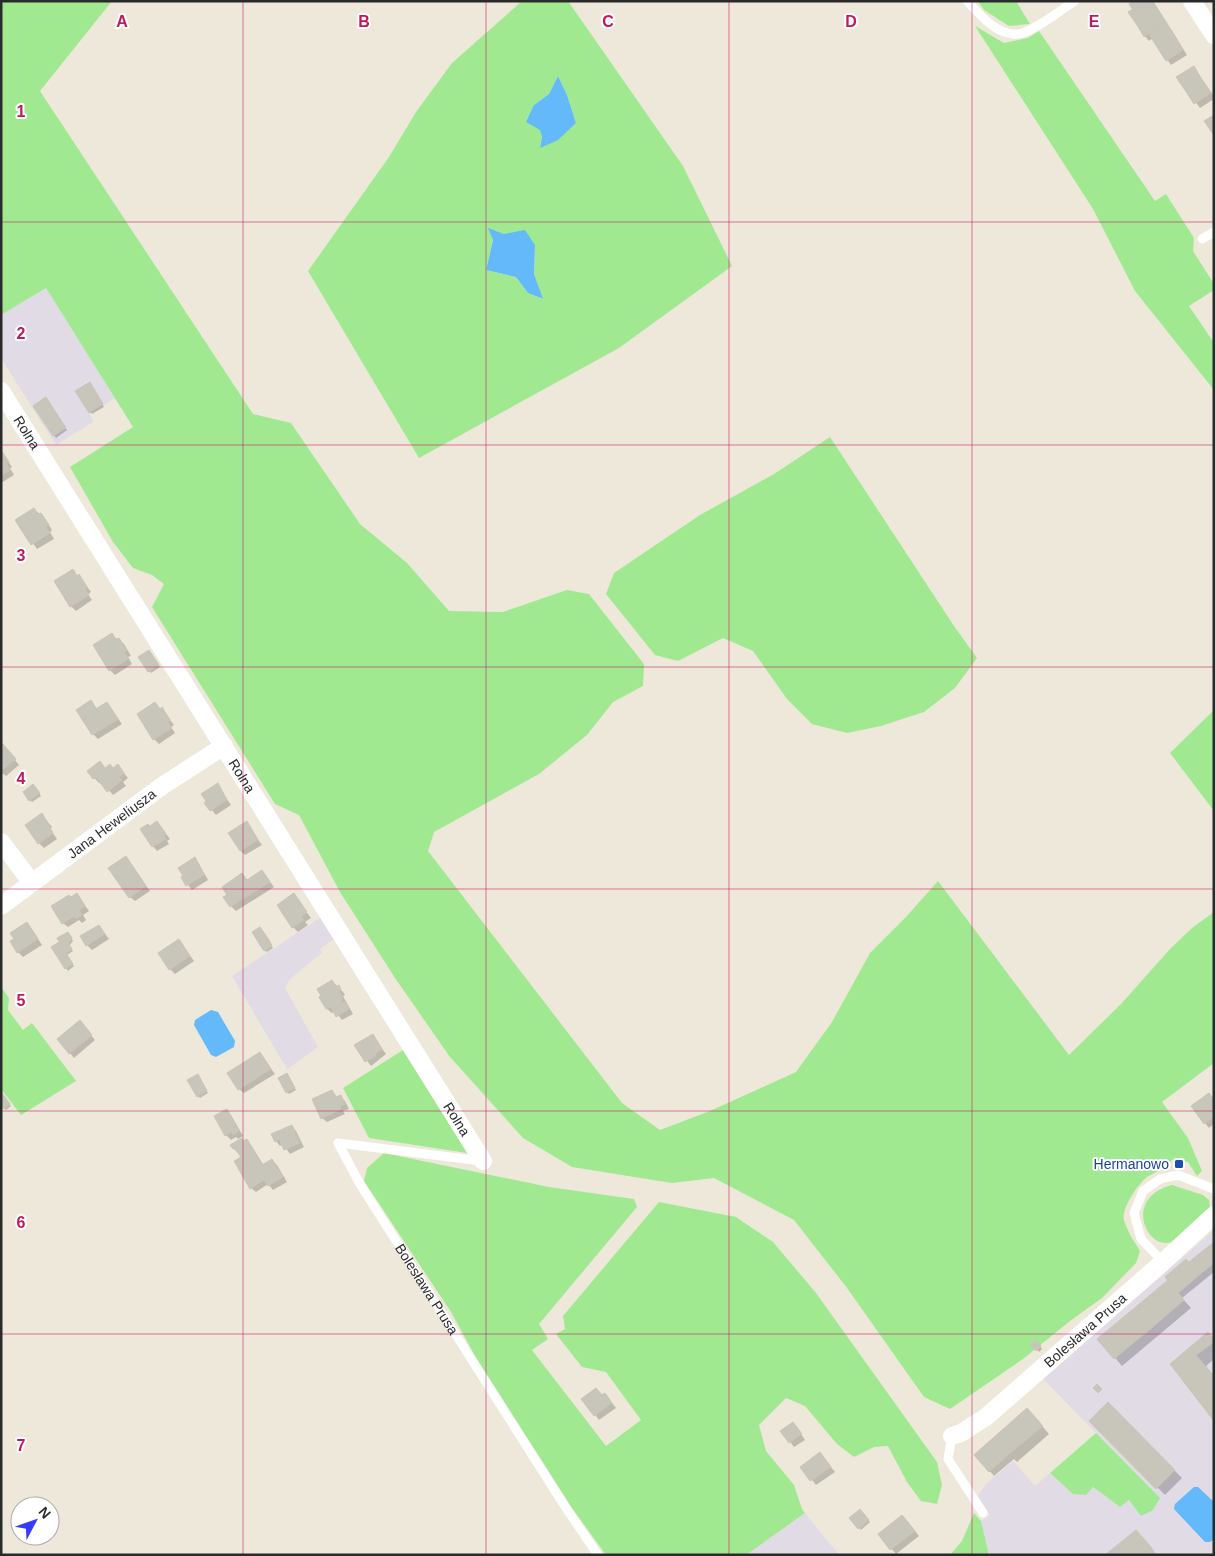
<svg xmlns="http://www.w3.org/2000/svg" width="1215" height="1556" viewBox="0 0 1215 1556" font-family="Helvetica,sans-serif">
  <rect width="100%" height="100%" fill="#ede8da"/>
  <path fill="#e0dbe5" d="M46,288L115,398L90,414L93,422L56,445L1,358V315Z
    M323,916L335,938L320,949L322,953L290,979L285,988L318,1047L287,1069L232,976Z
    M1214,1230V1555H989L981,1521L990,1515L978,1496L986,1484L1013,1461L1035,1486L1050,1473L1073,1494L1093,1487L1120,1507L1129,1500L1160,1498L1043,1379Z
    M805,1513L839,1555H746Z"/>
  <path fill="#a1e991" fill-rule="evenodd" d="M1,1H112L40,91L253,414L291,423L360,524L407,563L449,611L503,612L567,590L589,594L644,664L643,686L613,702L587,735L539,774L434,832L428,851L622,1103L660,1130L710,1111L796,1072L832,1022L870,953L906,917L938,881L1069,1055L1121,1004L1170,949L1192,928L1214,912V1063L1162,1102L1188,1138L1202,1171L1197,1176L1188,1162L1172,1160C1162,1171 1159,1170 1147,1177C1138,1184 1121,1209 1124,1220C1127,1231 1134,1241 1140,1251L1136,1263L1102,1298L1070,1321L1023,1359L950,1409L924,1397L847,1288L794,1220L714,1178L672,1183L572,1167L523,1138L450,1057L395,978L340,892L299,815L275,804L152,607L164,584L152,575L133,568L113,542L70,467L133,427L46,288L1,315Z
    M522,1H568L683,166L732,266L619,348L419,458L308,271L389,157L416,112L452,63ZM558,76L567,95L576,123L540,147L542,137L534,105L549,94ZM489,229L535,245L534,274L542,299L528,293L516,277L486,270L493,239Z
    M978,1H1016L1030,24L1009,26L984,10Z
    M975,26L1004,43L1028,38L1039,31L1155,201L1166,194L1194,238L1193,251L1214,284V290L1189,306L1214,343V390L1135,291L1093,209Z
    M830,437L954,626L977,658L955,688L924,712L881,726L847,733L812,724L787,699L753,651L723,638L678,661L655,655L606,594L614,573L700,515L774,474Z
    M1214,710V811L1170,753Z
    M1,987L9,998L8,1010L23,1030L32,1023L76,1081L21,1115L1,1089Z
    M403,1050L467,1153L369,1138L343,1088Z
    M384,1153L549,1187L634,1199L637,1207L539,1324L548,1339L532,1350L606,1446L641,1420L606,1372L582,1367L556,1334L565,1329L563,1316L659,1202L736,1217L773,1242L816,1293L937,1462L942,1485L937,1504L921,1501L907,1482L888,1446L874,1447L854,1457L837,1444L805,1406L786,1398L759,1425L766,1451L794,1485L802,1509L805,1513L746,1555H606L572,1508L475,1356L451,1312L364,1181L367,1168Z
    M1172,1185L1203,1195L1209,1200L1210,1208C1200,1217 1188,1233 1176,1240C1149,1257 1120,1198 1172,1185Z
    M1096,1433L1160,1498L1153,1510L1141,1516L1129,1500L1120,1507L1093,1487L1086,1495L1073,1494L1050,1473Z
    M974,1513L981,1521L989,1555H950L962,1541Z"/>
  <path fill="#63b9f9" d="M558,76L567,95L576,123L558,140L540,148L542,137L540,130L526,122L534,105L549,94Z
    M488,228L504,234L525,230L535,245L534,274L543,299L528,293L516,277L486,270L493,240Z
    M211,1010L218,1012L235,1041L234,1047L216,1057L211,1055L194,1025L195,1020Z
    M1194,1487H1198L1214,1502V1539L1210,1542H1205L1174,1509L1175,1504Z"/>
  <path fill="#0003" d="M1130,1H1153L1187,55L1171,65L1153,38L1149,41L1145,36L1135,9Z
    M1194,68L1214,96V99L1200,108L1178,77Z
    M91,386L104,407L92,414L77,392Z
    M48,401L67,430L56,438L35,406Z
    M1,451L12,467L10,468L14,475L1,483Z
    M34,509L45,519L52,530L50,532L54,539L37,549L17,520Z
    M79,576L91,592L88,594L92,600L76,611L71,606Z
    M112,635L124,644L131,656L128,657L132,664L115,675L110,670Z
    M151,653L160,667L151,673L140,657Z
    M91,702L97,709L107,703L122,724L98,739L93,734Z
    M162,709L174,725L171,727L175,733L159,744L154,739Z
    M1,742L19,765L6,776L1,772Z
    M118,766L128,778L123,782L126,786L113,795L101,781L99,783L89,772L113,770Z
    M217,785L231,805L216,815L206,803Z
    M35,788L41,796L32,802L30,800Z
    M42,815L52,827L50,829L57,839L44,848L39,843Z
    M157,822L170,839L167,841L169,844L157,851L153,846Z
    M246,823L262,845L245,855L241,851Z
    M125,857L150,891L135,901L130,897Z
    M194,859L199,864L208,880L192,890L183,878Z
    M262,871L274,887L236,911L231,906L242,874L248,881Z
    M77,895L89,911L83,915L86,920L82,923L79,920L68,927L63,923L71,898Z
    M294,895L311,918L305,922L308,925L298,932L293,927Z
    M99,926L109,939L92,950L87,945Z
    M31,928L42,945L23,957L18,952Z
    M260,928L273,948L267,952L265,950Z
    M70,935L73,941L69,946L73,951L67,955L74,966L68,971L52,947Z
    M179,941L194,961L175,974L170,969Z
    M332,981L343,992L345,995L343,996L353,1014L342,1020L335,1011L332,1013L327,1009Z
    M84,1027L95,1040L74,1058L70,1053Z
    M373,1036L386,1054L371,1066L356,1045Z
    M260,1054L275,1074L244,1093L239,1089Z
    M287,1074L296,1090L289,1094L287,1092Z
    M199,1078L208,1093L200,1098L198,1096Z
    M332,1091L337,1098L340,1096L345,1101L349,1109L343,1111L345,1114L327,1122L322,1118Z
    M2,1095L11,1106L6,1110L1,1104Z
    M1214,1100V1124L1209,1128L1205,1123Z
    M227,1111L231,1115L243,1136L238,1139L236,1137L231,1140L226,1135Z
    M292,1126L296,1131L304,1147L290,1154L283,1144L280,1146L276,1141Z
    M246,1140L251,1145L264,1166L272,1161L277,1165L287,1182L273,1190L268,1184L256,1192L251,1188L243,1158L240,1153H238L234,1149Z
    M1214,1243V1272L1182,1298L1191,1308L1122,1366L1099,1339Z
    M1214,1340V1359L1206,1366L1214,1376V1419L1171,1364Z
    M1038,1343L1042,1349L1039,1352L1032,1344Z
    M605,1394L616,1408L599,1420L583,1399Z
    M1108,1404L1182,1478L1165,1495L1091,1421Z
    M1035,1418L1049,1434L1017,1462L1014,1459L994,1476L976,1455Z
    M797,1428L805,1440L794,1447L782,1431Z
    M820,1454L835,1472L816,1485L802,1467Z
    M860,1510L870,1522L861,1530L851,1518Z
    M907,1521L919,1536L896,1554L879,1534Z"/>
  <path fill="#c8c5ba" stroke="#c9c5b4" d="M1133,1H1152L1155,6L1138,17L1129,4Z
    M1155,6L1161,14L1139,28L1128,12L1133,9L1138,17Z
    M1161,14L1166,22L1144,37L1139,28Z
    M1166,22L1175,36L1157,47L1149,34Z
    M1175,36L1183,50L1166,61L1157,47Z
    M1194,66L1202,80L1185,90L1176,77Z
    M1202,80L1211,93L1194,104L1185,90Z
    M1214,115V133L1213,134L1204,121Z
    M90,382L103,404L89,413L75,391Z
    M46,397L66,428L53,436L33,406Z
    M1,450L9,462L6,463L10,470L1,475Z
    M34,508L38,514L41,513L49,525L46,527L50,533L31,545L15,520Z
    M73,569L77,576L79,574L87,587L85,589L89,595L70,607L54,581Z
    M112,633L116,640L119,638L127,651L124,652L128,659L109,671L93,645Z
    M149,650L159,665L148,672L138,657Z
    M91,700L107,726L92,735L76,710Z
    M107,702L118,719L107,726L96,709Z
    M155,702L160,709L162,707L170,720L168,722L172,728L153,740L137,714Z
    M1,742L16,759L1,771Z
    M100,761L105,768L110,764L113,768L118,764L124,773L119,777L122,780L107,792L96,777L93,779L87,771Z
    M218,783L227,800L210,811L204,803L206,801L201,794Z
    M33,784L40,793L29,801L23,792Z
    M42,813L53,833L38,844L25,825Z
    M157,821L166,834L164,836L166,839L152,847L140,829L148,824L150,826Z
    M247,821L258,840L240,851L228,833Z
    M126,856L146,886L129,898L108,868Z
    M195,857L204,875L186,886L181,877L183,876L178,868Z
    M262,870L270,882L230,907L223,897L227,895L222,887L242,873L247,880Z
    M77,893L85,906L79,910L82,915L76,919L74,916L62,924L51,906L69,895L71,897Z
    M294,893L307,912L301,917L304,920L292,928L277,905Z
    M27,922L38,939L17,953L10,941L14,939L10,933Z
    M99,925L105,934L86,946L80,936Z
    M260,927L269,940L260,945L252,932Z
    M68,932L72,938L68,943L72,949L66,953L57,938Z
    M179,939L190,956L169,970L158,953Z
    M269,940L272,946L264,951L260,945Z
    M59,942L66,953L58,958L51,947Z
    M66,953L73,964L65,969L58,958Z
    M332,980L336,987L339,985L341,990L339,991L343,999L341,1000L343,1003L345,1001L349,1009L336,1017L331,1007L326,1009L319,997L321,996L317,989Z
    M80,1020L92,1035L69,1054L57,1039Z
    M373,1034L382,1049L375,1054L376,1056L365,1062L354,1045Z
    M260,1052L271,1069L238,1090L227,1073Z
    M287,1073L295,1088L286,1093L278,1078Z
    M198,1074L207,1091L197,1097L187,1080Z
    M332,1090L336,1097L341,1095L345,1104L340,1106L341,1109L321,1119L312,1099Z
    M2,1093L10,1104L4,1109L1,1106Z
    M1209,1093L1214,1100V1117L1204,1124L1191,1106Z
    M227,1109L239,1131L233,1135L231,1132L225,1136L214,1116Z
    M292,1125L300,1143L284,1150L279,1139L275,1142L271,1134Z
    M242,1138L243,1141L247,1139L257,1156L238,1168L234,1161L241,1157L235,1148L233,1149L230,1145Z
    M257,1156L262,1165L272,1159L283,1177L268,1186L264,1180L250,1189L238,1168Z
    M1214,1242V1263L1199,1275L1189,1262Z
    M1186,1259L1199,1275L1178,1293L1165,1277Z
    M1168,1280L1184,1300L1154,1326L1137,1306Z
    M1137,1306L1154,1326L1114,1359L1097,1339Z
    M1208,1332L1214,1339V1342L1196,1355L1214,1377V1421L1170,1364Z
    M1036,1340L1041,1346L1036,1351L1030,1344Z
    M1097,1384L1102,1389L1098,1393L1093,1388Z
    M596,1388L602,1395L605,1393L612,1403L594,1416L581,1399Z
    M1108,1402L1175,1470L1156,1489L1089,1421Z
    M1027,1408L1043,1426L1008,1455L993,1438Z
    M793,1422L802,1434L789,1443L780,1431Z
    M993,1438L1008,1455L989,1472L974,1455Z
    M820,1452L831,1467L810,1481L800,1467Z
    M860,1509L869,1520L858,1529L849,1518Z
    M902,1515L915,1531L890,1550L878,1534Z
    M1136,1530L1151,1547L1141,1555H1105Z
    M1151,1547L1156,1555H1141Z"/>
  <g fill="none" stroke-linecap="round" stroke-linejoin="round">
    <g stroke="#fff" stroke-width="9">
      <path d="M967,1C980,15 997,36 1018,34C1032,33 1062,9 1075,1"/>
      <path d="M1202,239L1214,232"/>
      <path id="s1" d="M338,1143L360,1184L566,1508L598,1555"/>
      <path d="M338,1143L482,1161"/>
      <path d="M1163,1262L1141,1239L1134,1213L1143,1191L1160,1179L1178,1175L1214,1189"/>
      <path d="M952,1436L948,1459L983,1513"/>
    </g>
    <g stroke="#fff" stroke-width="18">
      <path d="M1192,1L1214,35"/>
      <path id="s2" d="M1,391L483,1161"/>
      <path d="M1,842L32,883"/>
      <path id="s3" d="M1,906L162,786L224,746"/>
      <path id="s4" d="M952,1436L961,1433L986,1417L1163,1262L1214,1215"/>
    </g>
  </g>
  <path fill="none" stroke="#c2185b" stroke-width="1" stroke-opacity="0.55" d="M243,1V1555M486,1V1555M729,1V1555M972,1V1555M1,222H1214M1,445H1214M1,667H1214M1,889H1214M1,1111H1214M1,1334H1214"/>
  <rect fill="#1a4fb4" stroke="#fff" stroke-width="2" x="1174" y="1159" width="10" height="10" rx="2.5"/>
  <g text-anchor="middle" dominant-baseline="central" stroke-width="4" stroke-linejoin="round" paint-order="stroke">
    <g font-size="14" fill="#2a2a2a" stroke="#fff">
      <text stroke="none"><textPath href="#s2" startOffset="49">Rolna</textPath></text>
      <text stroke="none"><textPath href="#s2" startOffset="454">Rolna</textPath></text>
      <text stroke="none"><textPath href="#s3" startOffset="138">Jana Heweliusza</textPath></text>
      <text stroke="none"><textPath href="#s2" startOffset="859">Rolna</textPath></text>
      <text stroke="none"><textPath href="#s1" startOffset="171">Bolesława Prusa</textPath></text>
      <text stroke="none"><textPath href="#s4" startOffset="171">Bolesława Prusa</textPath></text>
    </g>
    <g font-size="14" fill="#164399" stroke="#fff" text-anchor="end">
      <text x="1169" y="1164">Hermanowo</text>
    </g>
  </g>
  <g font-size="16" text-anchor="middle" font-weight="bold" fill="#c2185b" stroke="#fff" stroke-width="4" stroke-linejoin="round" paint-order="stroke">
    <text x="122" y="27">A</text>
    <text x="364" y="27">B</text>
    <text x="608" y="27">C</text>
    <text x="851" y="27">D</text>
    <text x="1094" y="27">E</text>
    <text x="21" y="117">1</text>
    <text x="21" y="339">2</text>
    <text x="21" y="561">3</text>
    <text x="21" y="784">4</text>
    <text x="21" y="1006">5</text>
    <text x="21" y="1228">6</text>
    <text x="21" y="1451">7</text>
  </g>
  <rect width="1215" height="1556" fill="none" stroke="#2a2a2a" stroke-width="5"/>
  <g transform="translate(35 1521) rotate(49)"><circle r="24" fill="#ffffff" stroke="#aaaaaa"/>
  <path d="M0-4L9 19L0 12L-9 19Z" fill="#353bff"/>
  <text y="-8" font-size="14" font-weight="bold" text-anchor="middle" fill="#2a2a2a">N</text>
  </g>
</svg>
